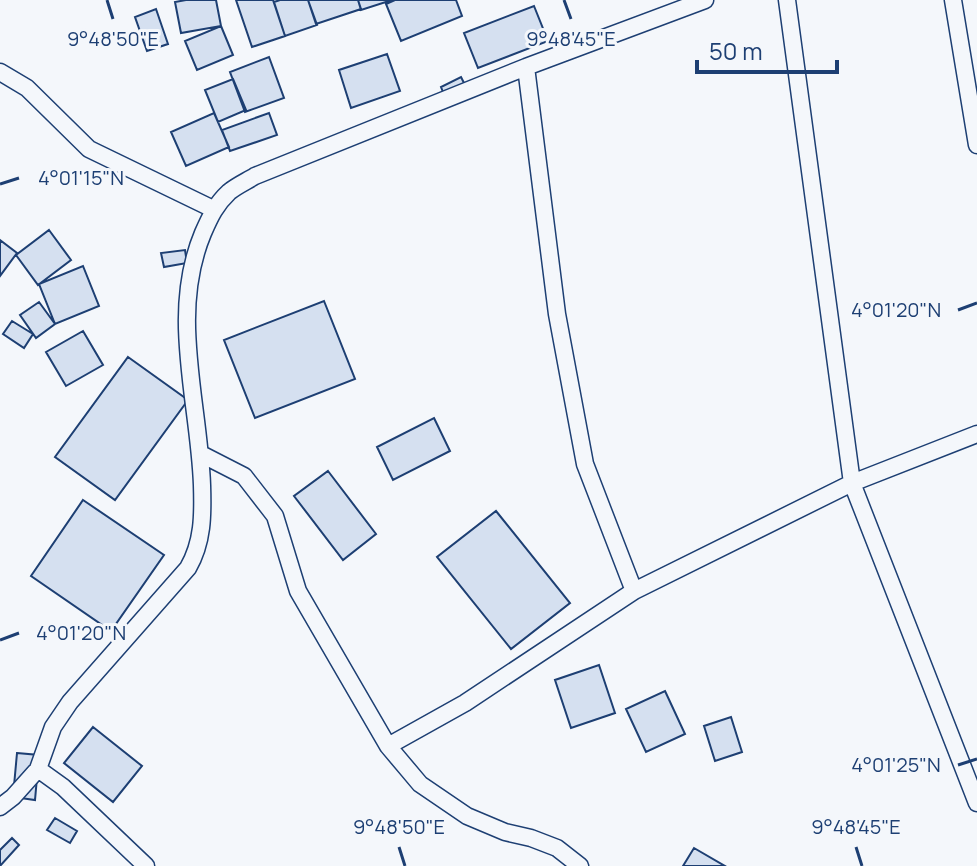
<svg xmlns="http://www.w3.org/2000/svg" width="977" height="866" viewBox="0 0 977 866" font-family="Manrope,sans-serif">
  <rect width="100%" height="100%" fill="#f4f7fb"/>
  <path fill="#d5e0f0" stroke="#1d3f73" stroke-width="2" d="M186,0H216L221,26L181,33L175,2Z
    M236,0H273L285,36L252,47Z
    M280,0H308L317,25L285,36L274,2Z
    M308,0H358L361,9L316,24Z
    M358,0H392L361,10Z
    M395,0H456L462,16L401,41L386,4Z
    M534,6L548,41L478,68L464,33Z
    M156,9L168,44L147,51L135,17Z
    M221,26L233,55L197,70L185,41Z
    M387,54L400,91L351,108L339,70Z
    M269,57L284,98L245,112L230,72Z
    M461,77L466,87L445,97L441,87Z
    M233,79L246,110L218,122L205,90Z
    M214,113L229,147L186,166L171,132Z
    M269,113L277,135L230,151L222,130Z
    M49,230L71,260L38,285L16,255Z
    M0,240L17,253L0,276Z
    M185,250L187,263L164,267L161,253Z
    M83,266L99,306L55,324L39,284Z
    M324,301L355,379L255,418L224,340Z
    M39,302L55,324L36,338L20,315Z
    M12,321L33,334L24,348L3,334Z
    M83,331L103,365L66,386L46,352Z
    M128,357L188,400L115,500L55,457Z
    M434,418L450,451L393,480L377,447Z
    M328,471L376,534L343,560L294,496Z
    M83,500L164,555L111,631L31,576Z
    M496,511L570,603L511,649L437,557Z
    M599,665L615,713L571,728L555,680Z
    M665,691L685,734L646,752L626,709Z
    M731,717L742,752L715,761L704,726Z
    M93,727L142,766L113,802L64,763Z
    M17,753L39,755L35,800L13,797Z
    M55,818L77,831L70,843L47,830Z
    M12,838L19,845L0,866V850Z
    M694,848L725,866H683Z"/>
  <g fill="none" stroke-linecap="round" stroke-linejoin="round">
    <g stroke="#1d3f73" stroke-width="19">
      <path id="minor" d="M787,0L852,483L977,803
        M953,0L977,145
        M526,67L557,314L585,464L634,591
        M0,72L27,88L89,149L213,209
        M201,454L244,476L275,516L298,591L388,746L420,784L467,816L505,832L531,838L557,848L580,866
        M388,746L465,703L634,591L852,483L977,434
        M0,807L13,797L38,769
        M146,866L63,787L38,769L53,727L70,702L188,568C203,542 203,515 202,485C199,401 169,314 203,233C210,217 216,204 229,192C236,186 247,181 255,176L526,67L705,0"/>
    </g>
    <use href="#minor" stroke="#f4f7fb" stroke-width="16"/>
  </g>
  <path fill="none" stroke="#1d3f73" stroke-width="3" d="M107,0L113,19M564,0L571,19M0,184L19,178M958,310L977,303M0,640L19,633M958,765L977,759M399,847L405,866M856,847L862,866"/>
  <g font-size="20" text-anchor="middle" fill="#1d3f73" stroke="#f4f7fb" stroke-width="6" stroke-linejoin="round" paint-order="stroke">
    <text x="113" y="46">9°48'50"E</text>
    <text x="571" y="46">9°48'45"E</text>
    <text x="81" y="185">4°01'15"N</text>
    <text x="896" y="317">4°01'20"N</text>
    <text x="81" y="640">4°01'20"N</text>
    <text x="896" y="772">4°01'25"N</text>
    <text x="399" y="834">9°48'50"E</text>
    <text x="856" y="834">9°48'45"E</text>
  </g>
  <path d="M697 60v12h140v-12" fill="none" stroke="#1d3f73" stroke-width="4"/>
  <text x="709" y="60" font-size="24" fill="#1d3f73" stroke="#f4f7fb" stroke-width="6" paint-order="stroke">50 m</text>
</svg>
